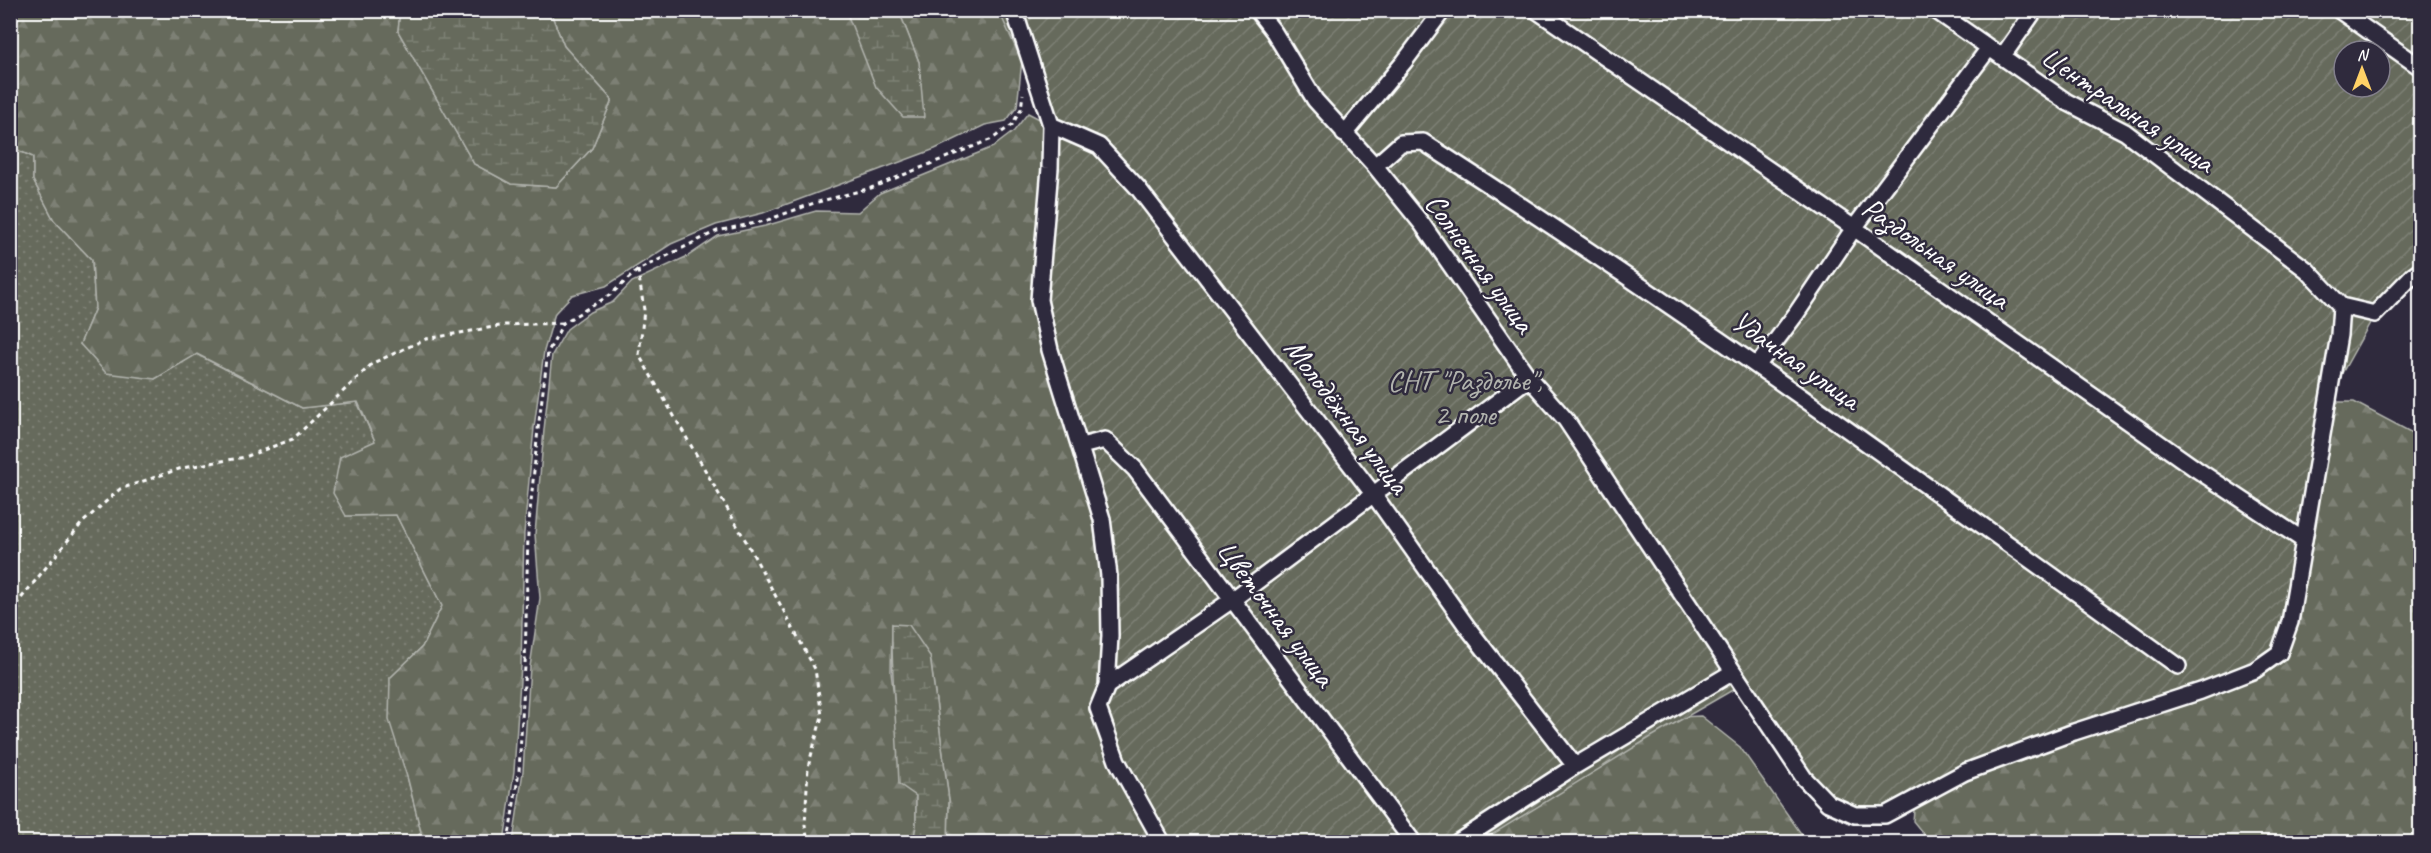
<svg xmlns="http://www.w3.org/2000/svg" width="2431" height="853" viewBox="0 0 2431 853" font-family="Caveat,sans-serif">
  <defs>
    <pattern id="grass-dots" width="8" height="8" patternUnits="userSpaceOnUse" patternTransform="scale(1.5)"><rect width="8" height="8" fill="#666a5c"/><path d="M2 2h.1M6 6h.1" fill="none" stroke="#7d8074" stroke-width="1.8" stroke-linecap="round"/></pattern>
    <pattern id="forest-firs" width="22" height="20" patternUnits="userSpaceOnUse" patternTransform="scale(1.5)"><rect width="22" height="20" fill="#666a5c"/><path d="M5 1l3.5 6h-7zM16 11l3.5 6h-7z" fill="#7d8074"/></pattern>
    <pattern id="wetland-marsh" width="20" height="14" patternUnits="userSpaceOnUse" patternTransform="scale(1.5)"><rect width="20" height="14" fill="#666a5c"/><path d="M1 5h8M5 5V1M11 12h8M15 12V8" fill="none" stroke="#7d8074"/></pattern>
    <pattern id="garden-furrows" width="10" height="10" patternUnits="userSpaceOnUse" patternTransform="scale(1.5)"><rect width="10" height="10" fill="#666a5c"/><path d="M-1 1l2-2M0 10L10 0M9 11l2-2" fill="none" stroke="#7d8074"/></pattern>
  </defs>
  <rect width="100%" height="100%" fill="#2f2a3d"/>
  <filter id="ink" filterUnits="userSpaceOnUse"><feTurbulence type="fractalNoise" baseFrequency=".0167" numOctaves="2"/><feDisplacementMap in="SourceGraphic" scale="12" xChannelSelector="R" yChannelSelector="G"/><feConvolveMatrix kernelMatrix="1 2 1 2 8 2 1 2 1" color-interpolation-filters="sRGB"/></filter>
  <g filter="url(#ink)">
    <path fill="url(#grass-dots)" stroke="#b2b4ae" stroke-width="1.5" d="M10,147L33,157V180L54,220L92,260L95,308L80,344L155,379L196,354L302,408L357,402L375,441L346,516L396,515L442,606L422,647L390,678L408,780L421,832L414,842H11Z"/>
    <path fill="url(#forest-firs)" stroke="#b2b4ae" stroke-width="1.5" d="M11,11H400L398,31L474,164L511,184L556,187L592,148L612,100L564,46L550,11H846L923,117L919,62L899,11H1007L1022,60L1017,107L1006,121L985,125L935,149L763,213L716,225L671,244L606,286L572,295L555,313L544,351L534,428L524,533L521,666L514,771L504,842H414L421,832L408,780L389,720L390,678L422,647L442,606L396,515L346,516L333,493L340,457L375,441L358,402L302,408L197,354L155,379L106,373L80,344L95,308L92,260L54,220L33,180V157L11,147Z
      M1028,113L1051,125L1081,446L1162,842H948L949,800L930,656L892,624L891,672L897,722L916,796V826L913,842H513L523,771L530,667L540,598L535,534L544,430L552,355L567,329L590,312L613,302L632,282L688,256L718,236L765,226L816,211L858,212L880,193L993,147L1014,131Z
      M2326,402H2354L2420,437V842H1930L1913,821L1915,800L1965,772L2255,670Z
      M1701,716L1740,747L1807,842H1458L1655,718Z"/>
    <path fill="url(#wetland-marsh)" stroke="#b2b4ae" stroke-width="1.5" d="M400,11H550L564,46L612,100L592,148L556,187L511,184L474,164L398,31Z
      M846,11H899L919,62L924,117H903L876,87Z
      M892,624L909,625L930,656L949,800L948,842H913L916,826V796L899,784C897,730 891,678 892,624Z"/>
    <path fill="url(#garden-furrows)" stroke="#b2b4ae" stroke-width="1.5" fill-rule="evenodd" d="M999,11H2420V274L2375,314L2326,402L2279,653L2074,732L1882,820L1836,815L1736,688L1651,737L1480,842H1155L1104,729L1108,621L1089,497L1039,300L1051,140L1033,86ZM2344,51H2380V87H2344Z"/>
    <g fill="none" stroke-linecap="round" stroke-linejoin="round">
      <g stroke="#fff" stroke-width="20">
        <path id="street" d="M1014,10L1051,125L1050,168L1039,300L1050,350L1102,519L1109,576L1110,636L1107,686L1098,708L1117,761L1162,842
          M1257,10L1274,32L1315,100L1375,166L1422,224L1529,378L1566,420L1804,778L1828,803L1855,815H1885L1965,772L2074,732L2201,691L2255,670L2279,653L2290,622L2339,335L2341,306
          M1536,10L1854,228L2196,469L2303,540
          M1935,10L2067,102L2125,132L2307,270L2341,306
          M2339,10L2420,67
          M2002,57L2035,10
          M1051,125L1099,146L1138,188L1374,495L1468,628L1575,766
          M1344,134L1404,62L1443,10
          M1375,166L1401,143L1423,142C1681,307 1929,487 2178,666
          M2341,306L2375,314L2413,275L2420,270
          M1757,366L1796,314L1854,228L1989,48
          M1081,446L1105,440L1135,469L1413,842
          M1107,686L1232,600L1529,378
          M1458,842L1575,766L1733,672"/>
      </g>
      <path stroke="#fff" stroke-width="3" stroke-dasharray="4.5 4.5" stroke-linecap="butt" d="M638,270L644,310L639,355L747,543L815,669L822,716L808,767L805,825L808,842
        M10,612L82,523L120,489L182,468L245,457L293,439L373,363L426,339L505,325L563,323
        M508,842L519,771L525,666L528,533L538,429L548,352L563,323L610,295L638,270L717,231L765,221L814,203L871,188L992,139L1012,125L1021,109L1023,94"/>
      <use href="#street" stroke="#2f2a3d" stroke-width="15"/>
    </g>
  </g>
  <g text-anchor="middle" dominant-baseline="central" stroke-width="5" stroke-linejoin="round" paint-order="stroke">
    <g font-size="30" fill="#fff" stroke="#2f2a3d">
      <text transform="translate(2128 109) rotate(34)">Центральная улица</text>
      <text transform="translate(1936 253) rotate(35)">Раздольная улица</text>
      <text transform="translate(1480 263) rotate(54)">Солнечная улица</text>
      <text transform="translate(1796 360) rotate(35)">Удачная улица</text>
      <text transform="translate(1347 416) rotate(53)">Молодёжная улица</text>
      <text transform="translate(1276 613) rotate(53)">Цветочная улица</text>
    </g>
    <g font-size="30" fill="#b2b4ae" stroke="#2f2a3d">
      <text x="1465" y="380">СНТ "Раздолье",<tspan x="1465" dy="34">2 поле</tspan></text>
    </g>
  </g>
  <rect width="2431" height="853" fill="none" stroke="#2f2a3d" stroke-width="36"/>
  <rect x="18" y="18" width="2395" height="817" fill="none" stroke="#fff" stroke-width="2" filter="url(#ink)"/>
  <g transform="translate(2362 69)"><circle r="28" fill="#2f2a3d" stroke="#827f8b" stroke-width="1.5"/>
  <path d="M0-4.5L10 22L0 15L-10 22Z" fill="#ffd166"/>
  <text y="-9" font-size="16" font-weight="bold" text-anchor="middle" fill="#ffffff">N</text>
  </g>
</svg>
